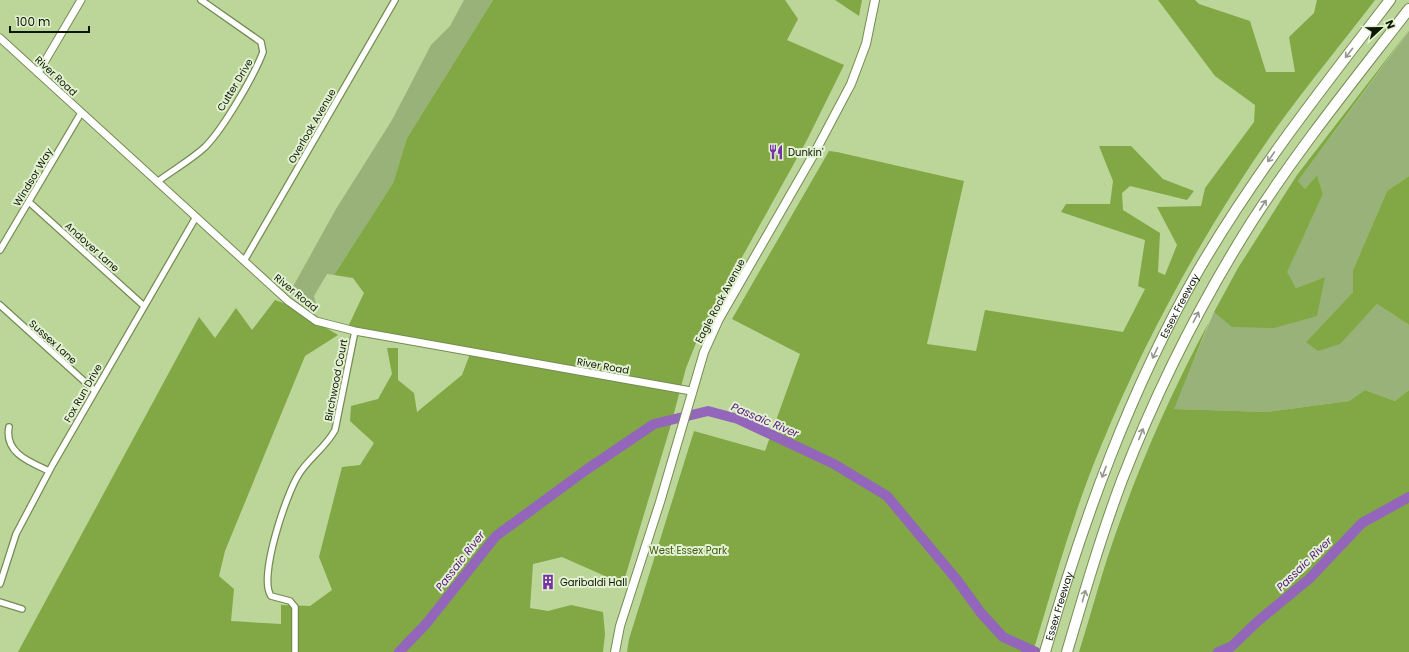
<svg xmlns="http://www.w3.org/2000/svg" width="1409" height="652" viewBox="0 0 1409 652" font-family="Poppins,sans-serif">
  <rect width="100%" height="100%" fill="#bbd698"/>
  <path fill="#99b279" d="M464,0H493L407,138L393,183L334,275L327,274L314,296L317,308L315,314L290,292L336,209L392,120L431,45L450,26Z
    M1409,31V176L1387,191L1353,270V292L1306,342L1339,344L1377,304L1409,325V390L1395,401L1365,390L1349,401L1267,412L1173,409L1214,312L1233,327L1325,277L1296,288L1286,272L1323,194L1317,175L1305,189L1298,181Z"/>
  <path fill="#81a845" d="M493,0H785L798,19L787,40L844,65L807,140L700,333L686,368L670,428L623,584L562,557L533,564L530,608L548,611L571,605L603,612L605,634L603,652H18L199,317L215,338L236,308L252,330L275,300L286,304L338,335L305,356L225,551L219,576L234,589L231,621L281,624V605L310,606L332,590L319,557L342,467L360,465L374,443L350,421L351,406L378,399L392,374L387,348H398V380L414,393L417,412L462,375L470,354L346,331L364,293L353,278L334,275L393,183L407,138Z
    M835,0H862L859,16Z
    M1158,0H1195L1199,4L1250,21L1266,72H1295L1289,37L1314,13L1317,0H1375C1343,42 1308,84 1277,127C1207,226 1147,334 1101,446C1073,513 1054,583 1033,652H627L629,639L694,431L765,451L800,354L732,319L829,151L837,152L964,181L927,344L976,351L985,310L1123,332L1145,289L1138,286L1145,240L1061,212L1066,204H1110L1113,181L1099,146H1131L1163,179L1194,191L1187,200L1130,186L1122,193L1123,210L1160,233L1158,272L1165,275L1177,245L1157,207L1201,206L1205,188L1254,122L1255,105L1215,76Z
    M1409,30L1298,181L1305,189L1317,175L1323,194L1287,272L1296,288L1325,277L1317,316L1274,328L1232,327L1214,312L1238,268L1297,175Z
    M1409,176V325L1377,304L1340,344L1318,351L1306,342L1353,292V270L1387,191Z
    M1209,322L1174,409L1267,412L1349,401L1365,390L1395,401L1409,390V652H1079C1092,611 1103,568 1118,527C1143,456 1173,389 1209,322Z"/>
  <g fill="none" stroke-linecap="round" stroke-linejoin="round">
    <path stroke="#9365bb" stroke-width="1.5" d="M1022,652L1023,647"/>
    <path stroke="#9365bb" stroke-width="10" d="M399,652L426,624L496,536L586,470L654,424L708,411L738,419L834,464L887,496L957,580L981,613L1003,637L1036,652
      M1218,652L1231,647L1258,621L1309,579L1362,523L1409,497"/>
    <g stroke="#748c52" stroke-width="8">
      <path id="minor" d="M157,182C173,170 191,160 205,147C223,129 254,76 263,52L261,42L201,0
        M29,202L144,306
        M0,250L81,113
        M244,261L395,0
        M0,305L95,391
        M9,427C4,453 30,462 49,471
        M0,584L16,534L53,464L196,217
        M0,602L22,609
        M295,652V607L290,601L271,596C258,578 286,494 299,474C309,458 326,447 335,430L355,331"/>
    </g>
    <g stroke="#748c52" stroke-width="9">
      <path id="tertiary" d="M0,38L288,301L316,321L355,331L691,391
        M38,73L81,0"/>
    </g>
    <g stroke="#748c52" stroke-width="10">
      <path id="secondary" d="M615,652L620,626L660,502L704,352L719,319L815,152L851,84L866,44L875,0"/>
    </g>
    <g stroke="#748c52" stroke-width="12">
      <g id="motorway">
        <path id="s1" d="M1045,652C1083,520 1130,390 1198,271C1254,175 1322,88 1390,0"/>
        <path d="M1067,652C1084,594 1101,536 1122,480C1157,390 1200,304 1251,223C1299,148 1355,79 1409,9"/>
      </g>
    </g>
    <use href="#minor" stroke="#fff" stroke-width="5.5"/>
    <use href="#tertiary" stroke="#fff" stroke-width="7"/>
    <use href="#secondary" stroke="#fff" stroke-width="8"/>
    <use href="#motorway" stroke="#fff" stroke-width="10"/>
  </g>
  <defs><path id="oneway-shaft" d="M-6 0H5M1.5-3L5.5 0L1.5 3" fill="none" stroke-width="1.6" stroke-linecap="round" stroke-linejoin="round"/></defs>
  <g stroke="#93978d">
    <use href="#oneway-shaft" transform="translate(1349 53) rotate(128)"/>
    <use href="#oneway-shaft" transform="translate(1271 157) rotate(124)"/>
    <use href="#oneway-shaft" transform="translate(1263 205) rotate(-57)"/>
    <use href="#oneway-shaft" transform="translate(1196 317) rotate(-63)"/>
    <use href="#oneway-shaft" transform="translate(1155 353) rotate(115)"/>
    <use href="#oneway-shaft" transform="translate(1141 434) rotate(-68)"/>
    <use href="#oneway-shaft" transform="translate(1104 472) rotate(111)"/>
    <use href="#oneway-shaft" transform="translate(1084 596) rotate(-74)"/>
  </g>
  <defs>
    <g id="restaurant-bare" transform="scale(1.2)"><path d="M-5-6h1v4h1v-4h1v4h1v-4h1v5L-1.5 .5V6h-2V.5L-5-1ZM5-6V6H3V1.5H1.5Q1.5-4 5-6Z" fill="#7633a7" stroke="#e3f1d3" stroke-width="2.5" paint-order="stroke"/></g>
    <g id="building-bare" transform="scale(1.2)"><path d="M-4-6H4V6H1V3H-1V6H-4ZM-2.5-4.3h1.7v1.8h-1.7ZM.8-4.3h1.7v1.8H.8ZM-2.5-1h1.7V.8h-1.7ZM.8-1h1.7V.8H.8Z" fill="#7633a7" stroke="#e3f1d3" stroke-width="2.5" paint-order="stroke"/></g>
  </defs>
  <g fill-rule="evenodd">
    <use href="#restaurant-bare" x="776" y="152"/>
    <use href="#building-bare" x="548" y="582"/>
  </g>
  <g text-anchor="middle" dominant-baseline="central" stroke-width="4" stroke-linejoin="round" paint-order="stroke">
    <g font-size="10" fill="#0e1702" stroke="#e3f1d3">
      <text transform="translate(56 76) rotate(43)">River Road</text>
      <text transform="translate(235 85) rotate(-59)">Cutter Drive</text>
      <text transform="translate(312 126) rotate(-60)">Overlook Avenue</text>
      <text transform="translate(33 177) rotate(-59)">Windsor Way</text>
      <text transform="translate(92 247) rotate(42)">Andover Lane</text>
      <text transform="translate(296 293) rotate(39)">River Road</text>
      <text transform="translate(720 301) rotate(-62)">Eagle Rock Avenue</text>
      <text stroke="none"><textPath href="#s1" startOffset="372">Essex Freeway</textPath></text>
      <text transform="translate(53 342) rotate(42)">Sussex Lane</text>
      <text transform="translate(603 366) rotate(10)">River Road</text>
      <text transform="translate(336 380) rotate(-79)">Birchwood Court</text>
      <text transform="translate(83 393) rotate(-60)">Fox Run Drive</text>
      <text stroke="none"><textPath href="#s1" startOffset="48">Essex Freeway</textPath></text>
    </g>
    <g font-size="10" fill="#0e1702" stroke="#e3f1d3" text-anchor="start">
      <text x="788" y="152">Dunkin'</text>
      <text x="560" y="582">Garibaldi Hall</text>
    </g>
    <g font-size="10" fill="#415b15" stroke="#e3f1d3">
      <text x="688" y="550">West Essex Park</text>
    </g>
    <g font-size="11" font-style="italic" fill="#561580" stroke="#e3f1d3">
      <text transform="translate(765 420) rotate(23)">Passaic River</text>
      <text transform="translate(460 561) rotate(-52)">Passaic River</text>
      <text transform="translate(1304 564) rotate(-44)">Passaic River</text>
    </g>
  </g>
  <g transform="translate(1381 28) rotate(68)" stroke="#e3f1d3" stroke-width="3" paint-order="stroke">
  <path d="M0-3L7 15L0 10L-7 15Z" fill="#0e1702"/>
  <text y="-6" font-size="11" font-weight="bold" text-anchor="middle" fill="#0e1702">N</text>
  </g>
  <path d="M10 26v6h79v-6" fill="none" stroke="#0e1702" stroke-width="2"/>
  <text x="16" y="26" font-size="12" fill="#0e1702" stroke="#e3f1d3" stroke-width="3" paint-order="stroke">100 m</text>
</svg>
